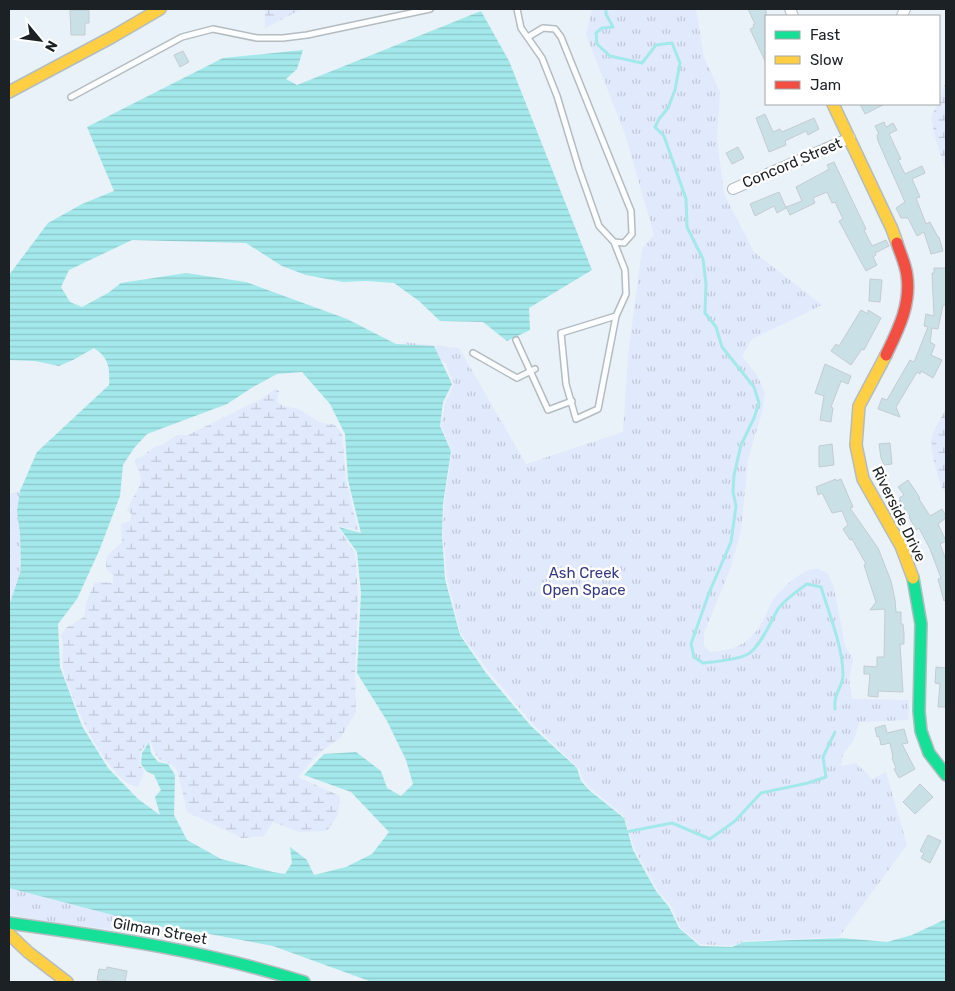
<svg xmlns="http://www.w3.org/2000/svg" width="955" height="991" viewBox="0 0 955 991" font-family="Rubik,sans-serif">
  <defs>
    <pattern id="wetland-marsh" width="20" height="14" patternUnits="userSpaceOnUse" patternTransform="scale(1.25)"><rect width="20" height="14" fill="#e1e9fc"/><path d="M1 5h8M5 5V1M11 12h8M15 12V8" fill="none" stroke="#c0c8d8"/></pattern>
    <pattern id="park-tufts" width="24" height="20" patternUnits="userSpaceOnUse" patternTransform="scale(1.25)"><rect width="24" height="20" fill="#e1e9fc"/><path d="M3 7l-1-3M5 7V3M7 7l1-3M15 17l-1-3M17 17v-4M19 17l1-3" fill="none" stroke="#c0c8d8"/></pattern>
    <pattern id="water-rules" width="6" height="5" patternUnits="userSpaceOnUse" patternTransform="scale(1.25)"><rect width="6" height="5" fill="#a3e8eb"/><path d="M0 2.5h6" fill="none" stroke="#8cc7c9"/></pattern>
  </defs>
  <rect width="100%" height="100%" fill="#e8f2f8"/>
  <path fill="url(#wetland-marsh)" d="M265,9H302L265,28Z
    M944,85H946V171L937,144L931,119L937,104H939Z
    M275,389L279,391L277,401C286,411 288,405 298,409C310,414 318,426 334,424L342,434L346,480L358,530L337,526L355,553L358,595L355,673L356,712L341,737L319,753L298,777L340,796L338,815L327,831L299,832L273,822L264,836L242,838L187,812C185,804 179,772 176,769C172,763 168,763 162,761C155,757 153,747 150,740L141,751L139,764L144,771L142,779L137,787C105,779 71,699 63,669C61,659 65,648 61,635L66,628L84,617L86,603L95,582L113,583V575L106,568L107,556L122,542L121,524L130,521L132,514L127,511C130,500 141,489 141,477C140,469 134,468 136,458H140L156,446L162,445L177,435H188L263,398Z
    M946,409V495C939,485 928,445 933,434C936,425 942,417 946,409Z"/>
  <path fill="url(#park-tufts)" d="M592,9H696L704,57L720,92L717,138L724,194L754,252L822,305L752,339L742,356L757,375L765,393L762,412L748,459L741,530L730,569L704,633V646L710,652C726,651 741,648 753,635C762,626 766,613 772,602C778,591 805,566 818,569C821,570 825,572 828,574L834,588L845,646L853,659L849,678L852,699L909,700L908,720L859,722L854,740L843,754L841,766L856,763L872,779L886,772L907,845L839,937L744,941L731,946L700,944L681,928L671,906L658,891L635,850L624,816L590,788L583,780L579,769L533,724L489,672L461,634L447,579L443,534L444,505L452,451L441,425L445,403L454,384L445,362L402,342L459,348L526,464L623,432L628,356L642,249L654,235L625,134L586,35Z
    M20,491L17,511L20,533L21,570L9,606V494Z
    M9,888L155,926L183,929L180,939L38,920L9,914Z"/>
  <path fill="url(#water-rules)" fill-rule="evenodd" d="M481,11L509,61L592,270L529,308L530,330L507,341L483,322L440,321L419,301L394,283L366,281L343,282L306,275L282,266L246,243L132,240L69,270L61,287L70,302L82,307L108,293L121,283L186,273L246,282L347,319L396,344L434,346L452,384L443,402L440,426L451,451L443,504L442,535L445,579L460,635L486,673L531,726L577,768L581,781L589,790L624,818L633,850L656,891L669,907L679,928L700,946L732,947L743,942L842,938L887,942L912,935L946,919V982H372L273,946L183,929L155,926L9,888V606L21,570L20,533L17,511L20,491L37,452L109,385C110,368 109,358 94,348L73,360L59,366L35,361L9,360V275L48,223L82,204L114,191L87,127L223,58L303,50L297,69L286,79L297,85ZM302,372L330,404L345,434L348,480L361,533L339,527L357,552L361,593L357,673L387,721L406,760L413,784L401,796L387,788L381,771L356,752L324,754L304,775L351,792L389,832L372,854L346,867L314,875L307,860L290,847L292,863L285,874L273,872L221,859L187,840L174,815L175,775L168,764L158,762L151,753L149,742L142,753L141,764L146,771L154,775L161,790L155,797L160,815L138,799L108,768L82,726L60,667L58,624L77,599L99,551L120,496L123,465L134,448L147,434L227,404L253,387L277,374Z"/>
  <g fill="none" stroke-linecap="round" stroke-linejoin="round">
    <path stroke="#a3e8eb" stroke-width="3" d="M606,9V14L613,27L602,28L596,33L597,44L610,56L642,63L656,45L672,43L680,63L675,90L668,108L659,119L655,127L664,136L686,199L687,227L703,259L706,284L705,313L716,327L722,347L754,387L759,403L754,418L741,445L734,475L733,492L736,506L731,542L709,593L691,644L694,657L703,663C714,662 744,659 751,652C763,641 770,623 778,609C785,599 797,591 807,584L821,587C829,614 843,647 843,675C843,687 833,693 835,709
      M626,832L672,823L710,839L735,821L761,793L808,783L826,777L823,757L835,732"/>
  </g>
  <path fill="#cae0e7" stroke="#c4ccd0" d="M748,9H766V63L750,29L754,27L753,25L755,24Z
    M70,10H89V23H85V35H71Z
    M183,51L189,62L180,67L174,55Z
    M860,104H885L865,114Z
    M765,114L773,132L780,129L782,132L814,118L819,129L808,135L806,131L785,141L786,145L769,152L756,118Z
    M884,122L886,127L893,123L897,130L889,134L901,159L898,160L905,174L922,166L925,173L912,179L920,197L916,198L926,224L930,222L938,237H939L943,251L931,254L924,232L917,236L908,218H901L896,208L905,202L878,141L877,135L879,134L875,126Z
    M738,147L744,158L732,164L726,153Z
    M834,162L866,229L864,230L872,246L886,240L889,246L875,253L876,255L873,257L877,265L866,271L839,221L843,219L835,202L832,203L827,192L813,198L815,203L790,215L786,207L802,201L796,187L824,172L829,169L827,165Z
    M779,192L786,208L777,213L774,206L755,216L750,204Z
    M934,268H946V305H943L938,329L932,328L930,342L935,345L931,355L942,360L933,378L921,371L920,374L917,372L896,407L900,417L878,409L882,398L887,400L910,360L914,362L928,327L924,326L926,314L934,316L932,273H934Z
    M870,279L882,280L880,302L869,301Z
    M861,310L868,314V310L881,318L864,350L862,349L851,365L831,351L836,344L839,346Z
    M825,364L851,376L848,384L841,381L831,407L833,408L831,422L820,420L824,396L815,393Z
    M890,443L892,464L884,465L881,458L879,444Z
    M832,444L834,465L819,467V446Z
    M836,479V481L841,479L853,507L850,508L878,548L891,581L895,600L896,612H901V624H903L904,634V644H900L903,692L878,691V697L868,696L870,674H864V666L877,667V657H884L885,609L870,610L876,602L875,599L864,565L866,564L852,539L850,540L843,529L848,525L842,511L832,513L822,493L818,495L816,487Z
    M908,480L920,498L919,499L930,516L942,509L946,516V518L938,524L946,541L940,544L946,560V600L944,601L938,579L941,578L930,549L919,528L916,530L909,517L910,516L899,501L901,500L899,498L904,495L898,487Z
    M936,667L946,668V707H938L940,684L935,683Z
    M885,725L887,733L904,729L908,743L902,744L915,769L899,778L894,769L896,768L892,758L893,757L890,743L881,745L879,736L877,737L875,728Z
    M920,784L933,797L915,814L903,802Z
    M928,835L941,841L930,863L921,858L924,853L920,851Z
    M107,967L127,971L125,982L97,980L99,969L106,970Z"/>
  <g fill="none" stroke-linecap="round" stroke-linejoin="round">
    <g stroke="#b4bcc0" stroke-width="8">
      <path id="lane" d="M517,9L521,28L542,58L557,96L579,169L599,226L614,242L625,270L626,294L616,316L598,409L576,419L566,384L561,333L616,316
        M528,37L543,28L555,29L561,37L631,211L632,234L624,243L614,242
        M71,97L182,37L213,29L257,38H283L307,35L430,9
        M516,340L548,410L572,401
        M473,353L517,378L535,369"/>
    </g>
    <g stroke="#b4bcc0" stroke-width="12">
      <path id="street" d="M790,9L793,16
        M902,16L905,9
        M733,189L850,138"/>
    </g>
    <g stroke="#b4bcc0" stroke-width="14">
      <path id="fast" d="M913,578L921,624L919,711L921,731L929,753L946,775
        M9,923C109,937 208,951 304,982"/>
    </g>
    <g stroke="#b4bcc0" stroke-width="14">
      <path id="slow" d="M9,92L112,37L160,9
        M833,104L892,229L897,243
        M886,355L859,406L856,445L863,479L901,546L913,578
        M9,934L28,952L67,982"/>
    </g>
    <g stroke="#b4bcc0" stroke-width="14">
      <path id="jam" d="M886,355C898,330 911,305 907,276C906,265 900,253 897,243"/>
    </g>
    <use href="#lane" stroke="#fcfdfe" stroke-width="5"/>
    <use href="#street" stroke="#fcfdfe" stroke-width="10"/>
    <use href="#fast" stroke="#16e098" stroke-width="11"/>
    <use href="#slow" stroke="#ffcf43" stroke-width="11"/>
    <use href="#jam" stroke="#f24e42" stroke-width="11"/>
  </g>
  <g text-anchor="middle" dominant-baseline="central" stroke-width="5" stroke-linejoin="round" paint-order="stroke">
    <g font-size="15" fill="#1b2125" stroke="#fff">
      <text transform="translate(792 163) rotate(-23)">Concord Street</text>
      <text transform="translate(899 514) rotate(64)">Riverside Drive</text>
      <text transform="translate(160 931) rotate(10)">Gilman Street</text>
    </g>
    <g font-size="15" fill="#363a83" stroke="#fff">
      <text x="584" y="573">Ash Creek<tspan x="584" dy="17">Open Space</tspan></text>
    </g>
  </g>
  <rect width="955" height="991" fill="none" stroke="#1b2125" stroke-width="20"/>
  <rect x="765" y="15" width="175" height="90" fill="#ffffff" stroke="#a4a6a8"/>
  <rect x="775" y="31" width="25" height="8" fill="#16e098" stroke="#a4a6a8"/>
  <text x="810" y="40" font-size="15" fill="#1b2125">Fast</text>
  <rect x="775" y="56" width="25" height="8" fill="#ffcf43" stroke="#a4a6a8"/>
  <text x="810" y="65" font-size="15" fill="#1b2125">Slow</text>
  <rect x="775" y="81" width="25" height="8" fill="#f24e42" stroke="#a4a6a8"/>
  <text x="810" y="90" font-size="15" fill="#1b2125">Jam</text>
  <g transform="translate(40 40) rotate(119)" stroke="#ffffff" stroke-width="4" paint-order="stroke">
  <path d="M0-4L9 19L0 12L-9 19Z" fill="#1b2125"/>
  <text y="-8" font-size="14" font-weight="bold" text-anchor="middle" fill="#1b2125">N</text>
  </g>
</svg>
